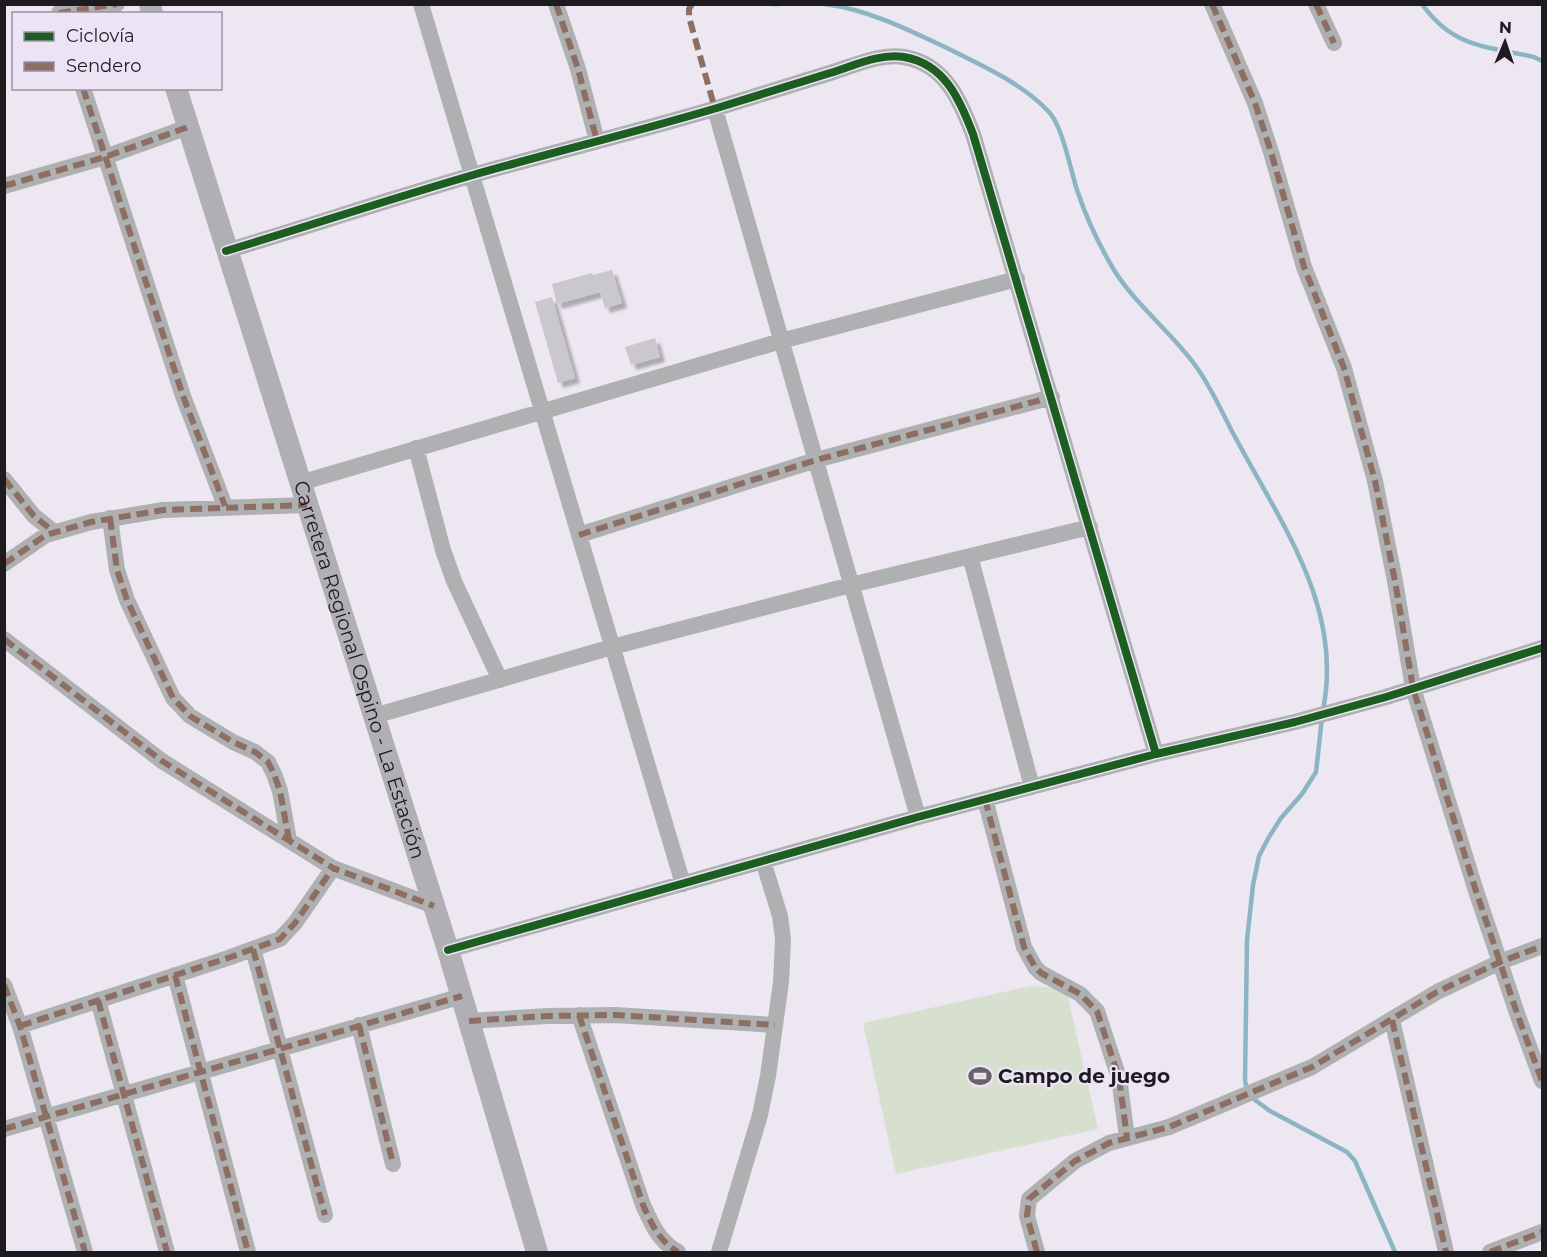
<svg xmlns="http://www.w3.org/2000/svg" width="1547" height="1257" viewBox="0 0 1547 1257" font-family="Montserrat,sans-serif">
  <defs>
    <filter id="shadow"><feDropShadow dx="5" dy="5" stdDeviation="1.5" flood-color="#0004"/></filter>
  </defs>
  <rect width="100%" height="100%" fill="#ece7f1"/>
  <path fill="#d7e0cf" d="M1031,986L1066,989L1098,1129L896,1174L863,1023Z"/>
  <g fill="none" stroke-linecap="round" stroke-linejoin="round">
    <path stroke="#8cb5c3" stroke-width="4.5" d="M771,4H780
      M825,4C869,10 907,29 947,48C981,65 1022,83 1049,112C1062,125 1071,171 1077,190C1086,217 1099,245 1114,270C1135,304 1171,332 1195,365C1213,389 1225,420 1240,446C1285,529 1343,611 1323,710
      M1422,4C1453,48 1486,46 1534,57L1542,61
      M1322,718L1316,772L1302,794L1281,818L1269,837L1259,856L1253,885L1247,940L1245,1081L1248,1093L1255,1100L1270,1111L1347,1152L1355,1161L1395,1252"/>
  </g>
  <path fill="#cbc7ce" filter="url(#shadow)" d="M612,270L622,303L605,308L600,292L557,304L552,284L592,273L593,275Z
    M552,297L575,378L558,383L535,302Z
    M655,338L660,357L631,365L625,347Z"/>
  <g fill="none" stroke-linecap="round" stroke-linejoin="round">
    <path stroke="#afb0b2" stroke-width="16" d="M421,4L683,884
      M556,4L578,69L597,141
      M1212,4L1255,103L1271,152L1304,267L1344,368L1375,481L1395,581L1413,688L1476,891L1518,1016L1542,1081
      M1316,4L1334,43
      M59,13L117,4
      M83,88L183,396L225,506
      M715,109L918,817
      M4,186L105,157L188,127
      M226,251C309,226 390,199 473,175C554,152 636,132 717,108C755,96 792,85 830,73C853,66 880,53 904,57C945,64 960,100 973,134L1156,754
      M416,448L443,550L454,581L500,680
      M4,479L34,516L54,532
      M300,483L781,341L1017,279
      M110,518L117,570L127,600L173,698L190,716L233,742L255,752L268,762L274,774L280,791L289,840
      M579,535L816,460L1052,397
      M970,556L1032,787
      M4,564L46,535L91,522L163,510L307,505
      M4,639L162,761L333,868L434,906
      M374,716L612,647L851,585L1090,527
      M985,799L1024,947L1035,967L1041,973L1080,994L1097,1011L1119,1078L1127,1137
      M253,949L325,1215
      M448,950L918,817L1156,754L1295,722L1386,697L1542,648
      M175,975L248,1252
      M4,985L20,1026L85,1252
      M98,1000L167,1252
      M579,1015L643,1205C652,1225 659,1241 678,1252
      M1392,1020L1446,1252
      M469,1021L548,1016L615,1015L775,1025
      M359,1025L393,1164
      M20,1026L228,958L280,939L295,923L333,868
      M4,1129L462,996
      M719,1252L760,1115L768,1076L781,982L783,939L780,916L763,861
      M1037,1252L1027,1216L1029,1199L1075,1161L1109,1143L1169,1127L1312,1067L1437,992L1500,962L1542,946
      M1490,1252L1542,1232"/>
    <g stroke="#b0afb3" stroke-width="22">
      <path d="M150,4L152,14"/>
      <path id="s1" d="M176,88L448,950L537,1252"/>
    </g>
    <path stroke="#8d6e63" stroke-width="6" stroke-dasharray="12 6" stroke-linecap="butt" d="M556,4L578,69L597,141
      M692,4L689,9V17L715,109
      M1212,4L1255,103L1271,152L1304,267L1344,368L1375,481L1395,581L1413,688L1476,891L1518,1016L1542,1081
      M1316,4L1334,43
      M59,13L117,4
      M83,88L183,396L225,506
      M4,186L105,157L188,127
      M4,479L34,516L54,532
      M110,518L117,570L127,600L173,698L190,716L233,742L255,752L268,762L274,774L280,791L289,840
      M579,535L816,460L1052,397
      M4,564L46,535L91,522L163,510L307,505
      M4,639L162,761L333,868L434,906
      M985,799L1024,947L1035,967L1041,973L1080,994L1097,1011L1119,1078L1127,1137
      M253,949L325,1215
      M175,975L248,1252
      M4,985L20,1026L85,1252
      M98,1000L167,1252
      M579,1015L643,1205C652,1225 659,1241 678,1252
      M1392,1020L1446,1252
      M469,1021L548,1016L615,1015L775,1025
      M359,1025L393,1164
      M20,1026L228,958L280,939L295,923L333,868
      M4,1129L462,996
      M1037,1252L1027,1216L1029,1199L1075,1161L1109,1143L1169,1127L1312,1067L1437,992L1500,962L1542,946
      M1490,1252L1542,1232"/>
    <g stroke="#ece3f5" stroke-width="11">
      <path id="cycleway" d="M226,251C309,226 390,199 473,175C554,152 636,132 717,108C755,96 792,85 830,73C853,66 880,53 904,57C945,64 960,100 973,134L1156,754
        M448,950L918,817L1156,754L1295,722L1386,697L1542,648"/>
    </g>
    <use href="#cycleway" stroke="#1b5e20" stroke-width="8"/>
  </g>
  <defs>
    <g id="stadium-bare" transform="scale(1.8)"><path d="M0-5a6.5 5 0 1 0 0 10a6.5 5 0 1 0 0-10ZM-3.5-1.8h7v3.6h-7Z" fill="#656269" stroke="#ece3f5" stroke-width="2.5" paint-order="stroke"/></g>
  </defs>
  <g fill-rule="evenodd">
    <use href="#stadium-bare" x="980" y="1076"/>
  </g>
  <g text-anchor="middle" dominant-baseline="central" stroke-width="4.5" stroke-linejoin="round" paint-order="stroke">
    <g font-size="20" fill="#1d1a20" stroke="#ece3f5">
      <text stroke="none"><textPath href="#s1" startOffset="610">Carretera Regional Ospino - La Estación</textPath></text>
    </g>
    <g font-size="20" font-weight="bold" fill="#1d1a20" stroke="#ece3f5" text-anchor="start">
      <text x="998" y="1076">Campo de juego</text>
    </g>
  </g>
  <rect width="1547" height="1257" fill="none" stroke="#1d1a20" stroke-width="12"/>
  <rect x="12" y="12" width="210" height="78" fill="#ece3f5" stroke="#9993a0" stroke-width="1.5"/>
  <rect x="24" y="32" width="30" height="9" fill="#1b5e20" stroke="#9993a0" stroke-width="1.5"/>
  <text x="66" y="42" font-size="18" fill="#1d1a20">Ciclovía</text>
  <rect x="24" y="62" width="30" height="9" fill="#8d6e63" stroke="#9993a0" stroke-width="1.5"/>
  <text x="66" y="72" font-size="18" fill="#1d1a20">Sendero</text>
  <g transform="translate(1505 42) rotate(2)" stroke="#ece3f5" stroke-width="4.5" paint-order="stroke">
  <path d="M0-4.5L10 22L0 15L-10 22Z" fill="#1d1a20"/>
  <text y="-9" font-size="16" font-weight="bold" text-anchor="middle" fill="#1d1a20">N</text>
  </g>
</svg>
